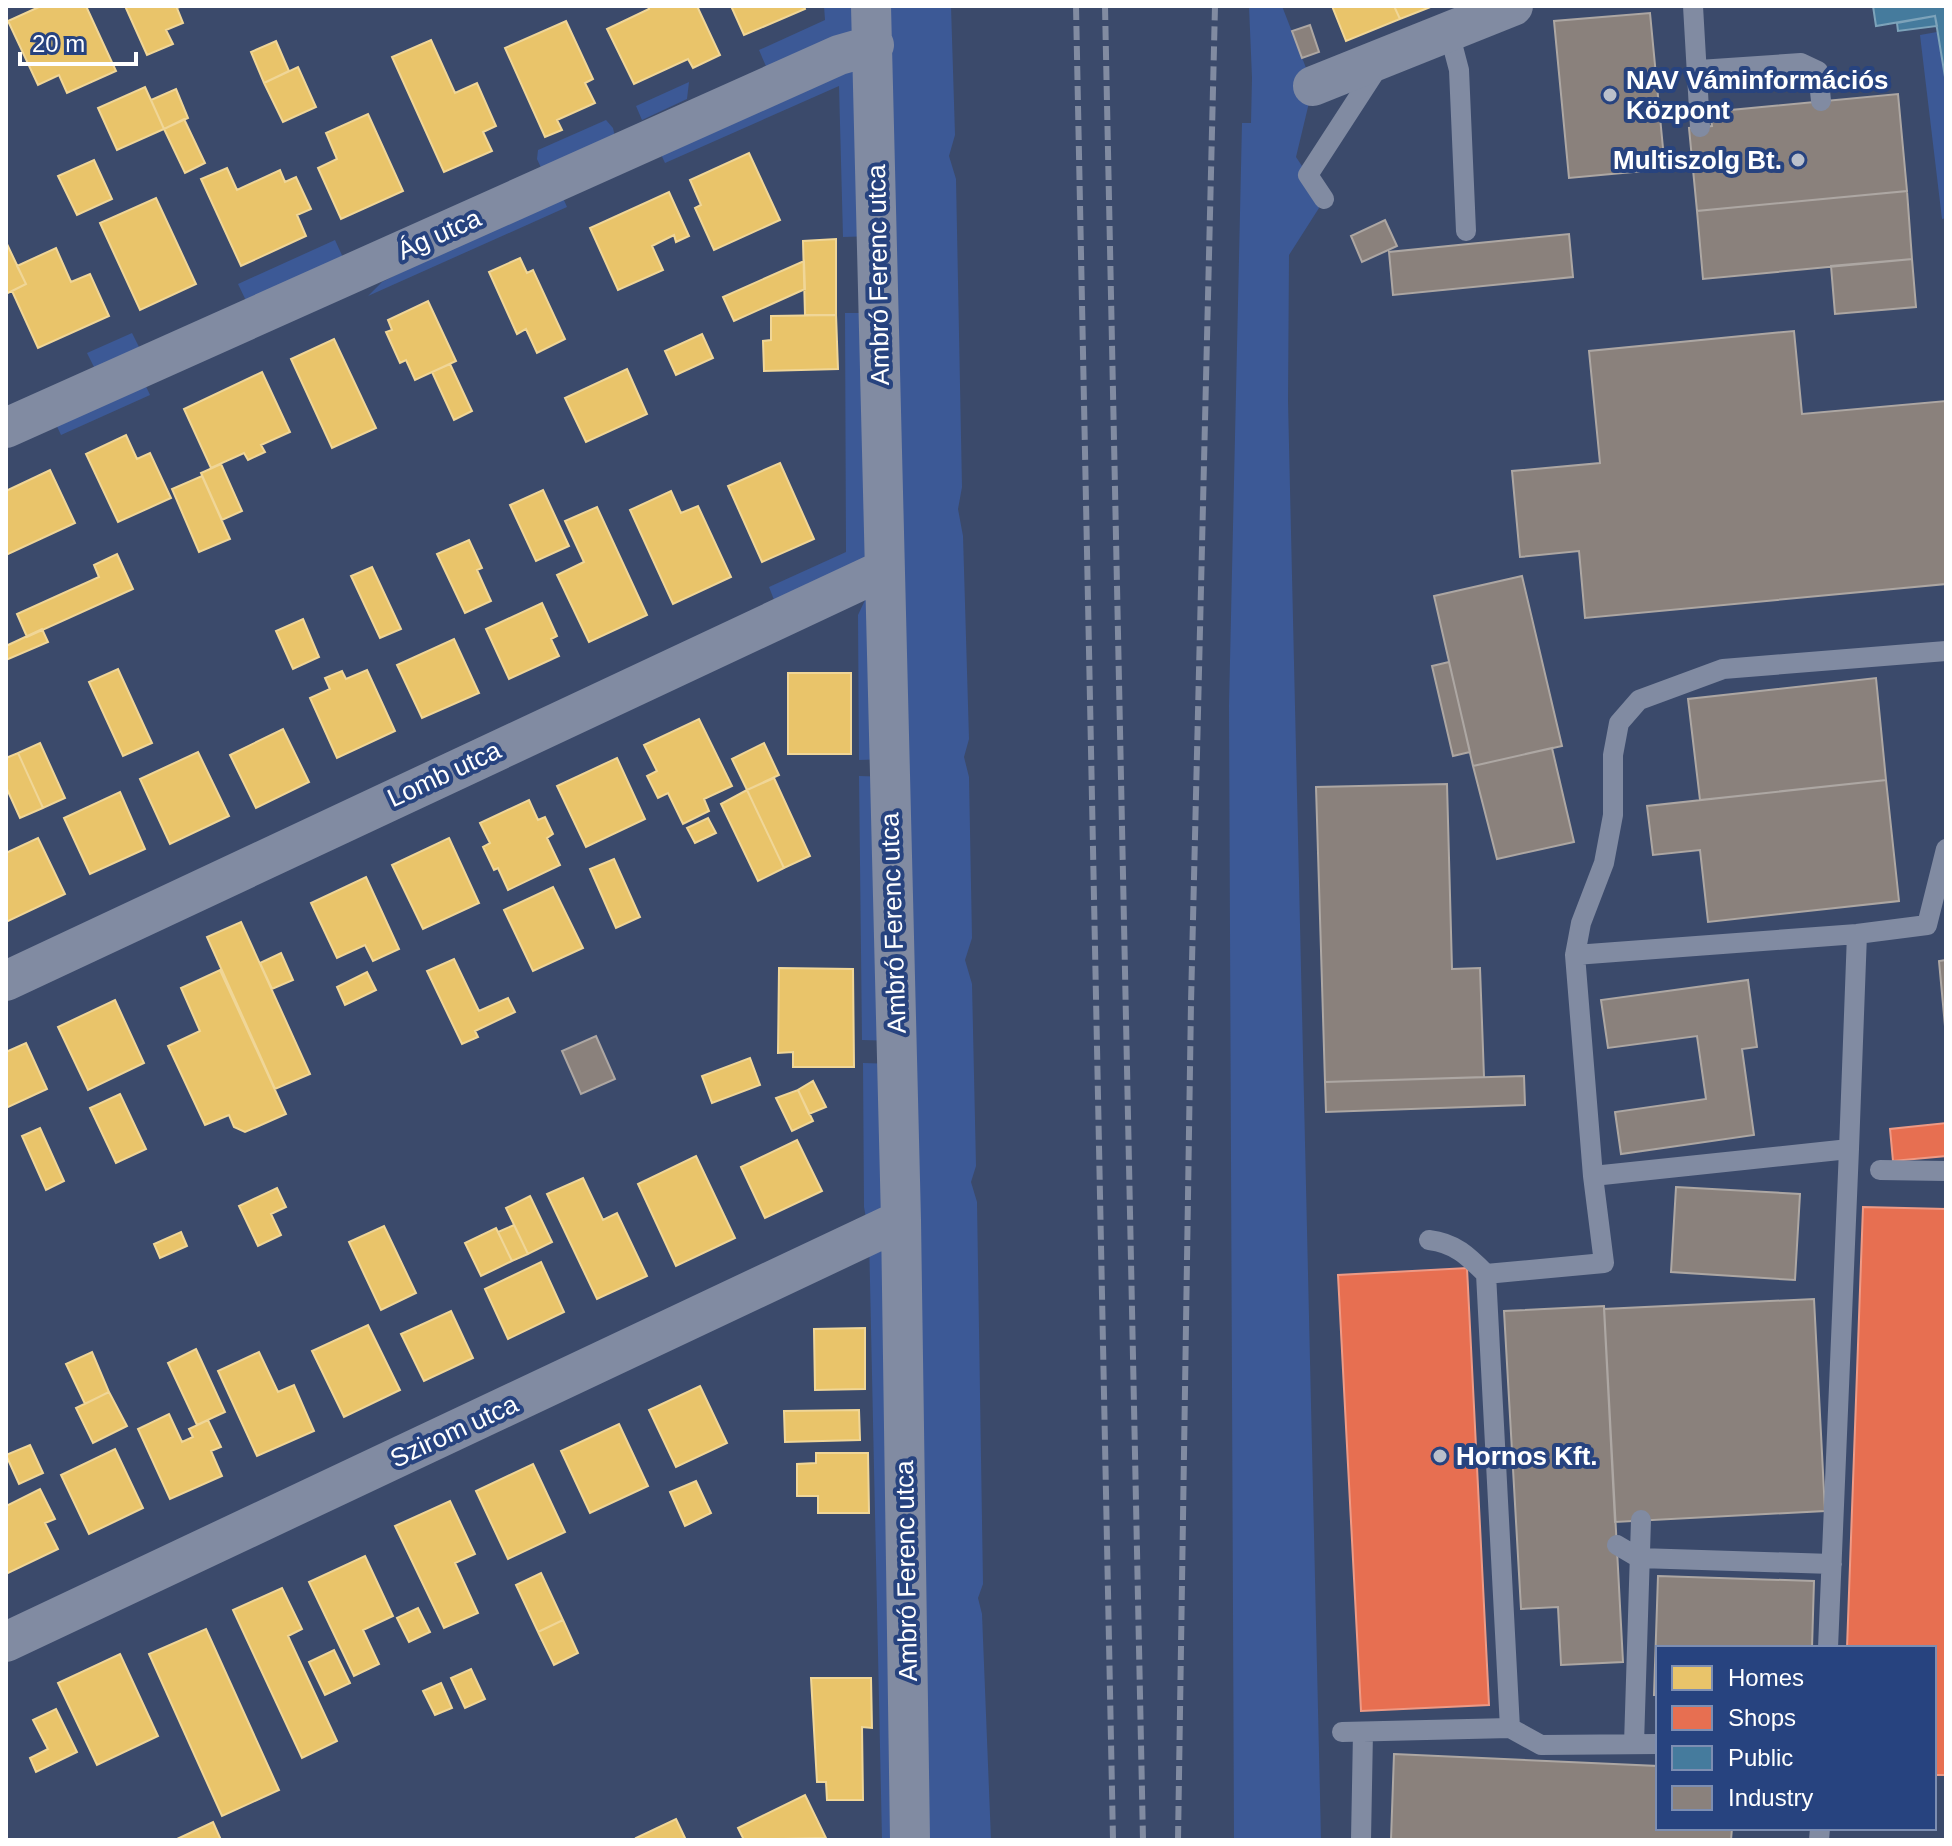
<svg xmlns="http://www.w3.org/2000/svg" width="1952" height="1846" viewBox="0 0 1952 1846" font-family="Helvetica,sans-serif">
  <rect width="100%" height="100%" fill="#3b4a6b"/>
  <path fill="#3c5996" d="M824,6H951L955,135L949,156L956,179L962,487L958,509L963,536L969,739L964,757L969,777L972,938L965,960L972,984L976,1166L971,1182L977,1202L983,1584L978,1598L982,1614L991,1840H882L869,1235L864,1207L863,1063L896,1064V1041L862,1040L859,776L889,777L888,759L859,760L858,615L866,598L776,605L769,587L846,552L845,313H878L876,236L843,237L839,86L665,163L658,148L768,71L759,50L825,20Z
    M1249,6H1282L1313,86L1296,157L1308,175L1319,208L1289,255L1288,401L1321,1840H1234L1229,706L1242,123H1251L1252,78Z
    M1937,32L1946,83V218L1942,219L1920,35Z
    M689,82L687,99L642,120L636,106Z
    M606,120L613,128L616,141L543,172L537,159L538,150Z
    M560,191L567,207L368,296L382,282Z
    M335,240L346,264L249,307L238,284Z
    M132,333L142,353L95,369L87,353Z
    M143,380L150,395L61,435L53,418Z"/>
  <path fill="#e9c46a" stroke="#f0d697" stroke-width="2" d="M41,6H86L116,71L67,93L59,75L38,85L8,21Z
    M125,6H182L177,8L183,23L166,30L173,44L147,55Z
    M648,6H697L720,55L693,68L688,59L634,84L607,29L649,9Z
    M731,6H804L805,9L744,35Z
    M1332,6H1394L1400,19L1346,41Z
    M1394,6H1433L1400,19Z
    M566,21L593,79L585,83L595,103L557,120L562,130L545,137L505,48Z
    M431,40L455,93L477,83L496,126L483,132L492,151L444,172L392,57Z
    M276,41L289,71L264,83L251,52Z
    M298,67L316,107L283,122L264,83Z
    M145,87L164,129L117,150L98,108Z
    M176,89L188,118L164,129L151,100Z
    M368,114L403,191L341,219L318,168L337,159L326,133Z
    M184,119L205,163L185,173L164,129Z
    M749,153L780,220L714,250L695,208L701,205L690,180Z
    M94,160L112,199L77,215L58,176Z
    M227,168L237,190L280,170L285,182L296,177L311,209L297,215L306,236L241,266L201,179Z
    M669,192L689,236L676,242L674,235L652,246L663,270L618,290L590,228Z
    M156,198L196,284L140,310L100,223Z
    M836,239V315H805L803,241Z
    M6,242L26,284L6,294Z
    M56,248L71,282L90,274L109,316L38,348L12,291L26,284L17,266Z
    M520,258L527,273L533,270L565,339L537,353L526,329L517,334L489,272Z
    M804,261L805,289L734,321L723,297Z
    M428,301L456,361L415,380L406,360L400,363L386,332L392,330L388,320Z
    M836,315L838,369L764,371L763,341L771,340V316Z
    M702,334L713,358L676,375L665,351Z
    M334,339L376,428L332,448L291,359Z
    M450,364L472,411L454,420L432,372Z
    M627,369L647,414L586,442L565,398Z
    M262,372L290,432L261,445L265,452L248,460L244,453L211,468L184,409Z
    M126,435L137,459L150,453L171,498L118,522L86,454Z
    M780,463L814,539L762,562L728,486Z
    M221,464L242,511L222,520L201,473Z
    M50,470L75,523L6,555V491Z
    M202,476L230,539L199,552L172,489Z
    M543,490L569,546L536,561L510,505Z
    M671,491L681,513L698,506L731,577L673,604L630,510Z
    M597,507L647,615L589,642L557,575L584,562L565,521Z
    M469,540L482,568L477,570L491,601L465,613L437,554Z
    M117,554L133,589L27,637L17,614L99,577L94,565Z
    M372,567L401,629L380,638L351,576Z
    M542,603L557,636L551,639L559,656L509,679L486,629Z
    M303,619L319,657L293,669L276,631Z
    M42,629L48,642L6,660V646Z
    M454,639L479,693L422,718L397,665Z
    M118,669L152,743L123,756L89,682Z
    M367,670L395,731L337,758L310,698L330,689L325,678L342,671L346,679Z
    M788,673H851V754H788Z
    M699,719L732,786L704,799L709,811L683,824L668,793L658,798L647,776L657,771L644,745Z
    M283,729L309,782L256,808L230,755Z
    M40,743L65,798L43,808L18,753Z
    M764,743L779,775L747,790L732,759Z
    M198,752L229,816L170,844L140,779Z
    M18,753L43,808L20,818L6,787V758Z
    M617,758L645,819L586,847L557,786Z
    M774,778L810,856L784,868L747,790Z
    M747,790L784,868L758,881L721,804Z
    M120,792L145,849L90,874L64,818Z
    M529,800L538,820L545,817L553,834L547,838L560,865L508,890L498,868L494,870L483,847L490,843L480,823Z
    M708,818L716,833L695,843L687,828Z
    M38,838L65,894L6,922V853Z
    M449,838L479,903L423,929L392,865Z
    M614,859L640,917L616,928L590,869Z
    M366,877L399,949L373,961L365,945L337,958L311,903Z
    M553,887L583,948L533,971L504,910Z
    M241,922L310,1074L275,1089L207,937Z
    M281,953L293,980L272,989L260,963Z
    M454,959L479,1011L508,998L515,1012L475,1031L478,1037L462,1044L427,971Z
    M779,968L853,969L854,1067H793V1052L778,1053Z
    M220,970L286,1114L245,1132L234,1127L229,1115L205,1125L168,1046L200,1031L181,988Z
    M367,972L376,990L345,1005L337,987Z
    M115,1000L144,1063L88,1090L58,1027Z
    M26,1043L47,1089L6,1108V1052Z
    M750,1058L760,1085L712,1103L702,1076Z
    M813,1081L826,1107L809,1114L798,1090Z
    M798,1090L813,1121L792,1131L776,1098Z
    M120,1094L146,1149L116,1163L90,1108Z
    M40,1128L64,1181L46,1190L22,1136Z
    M797,1140L822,1191L765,1218L741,1167Z
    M696,1156L735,1238L676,1266L638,1184Z
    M583,1178L603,1220L617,1213L647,1276L597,1299L547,1194Z
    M277,1188L286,1207L271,1214L281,1235L258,1246L239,1206Z
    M530,1196L552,1242L528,1254L506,1208Z
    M514,1225L528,1254L512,1261L498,1232Z
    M384,1226L416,1293L381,1310L349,1242Z
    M496,1228L512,1261L481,1276L465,1243Z
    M181,1232L187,1246L160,1258L154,1244Z
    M541,1262L564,1312L508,1339L485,1289Z
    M451,1311L473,1358L424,1381L401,1334Z
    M368,1325L400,1390L344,1417L312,1351Z
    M865,1328V1389L815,1390L814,1329Z
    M196,1349L225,1412L197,1425L168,1363Z
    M92,1352L109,1392L85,1404L66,1364Z
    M259,1352L278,1392L294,1385L314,1431L257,1456L218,1371Z
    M700,1386L727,1443L676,1467L649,1410Z
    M109,1392L127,1426L93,1443L76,1408Z
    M859,1410L860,1440L785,1442L784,1411Z
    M169,1414L182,1442L193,1437L189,1429L208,1420L221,1447L211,1451L222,1476L170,1499L138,1429Z
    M619,1424L648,1486L590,1513L561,1451Z
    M30,1445L43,1473L19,1484L6,1455Z
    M115,1449L143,1508L89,1534L61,1475Z
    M816,1453H868L869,1513H818V1496H797V1464L816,1463Z
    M533,1464L565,1532L508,1559L476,1491Z
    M696,1481L711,1513L685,1526L670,1492Z
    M40,1489L55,1519L45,1523L58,1549L6,1574V1506Z
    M450,1501L475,1554L455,1563L478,1613L444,1628L395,1526Z
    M365,1556L393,1616L363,1630L379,1664L354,1676L309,1582Z
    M541,1573L563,1620L538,1632L516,1585Z
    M282,1588L302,1629L288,1636L337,1741L302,1758L233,1610Z
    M418,1608L430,1632L409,1642L397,1618Z
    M563,1620L578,1653L554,1665L538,1632Z
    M206,1629L279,1790L222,1816L149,1654Z
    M334,1650L350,1683L325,1695L309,1662Z
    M120,1654L158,1736L97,1765L58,1683Z
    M471,1669L485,1699L465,1708L451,1678Z
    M811,1678H871L872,1728L862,1727L863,1800H827L826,1782H817Z
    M441,1683L452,1708L435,1715L423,1691Z
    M56,1709L77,1752L36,1772L30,1758L48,1749L33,1720Z
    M805,1795L826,1838L744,1840L738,1828Z
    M676,1819L686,1840H637L636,1838Z
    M213,1822L221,1840H175Z"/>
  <path fill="#e76f51" stroke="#ee9a85" stroke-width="2" d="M1946,1123V1156L1893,1161L1890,1129Z
    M1863,1207L1946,1209V1775H1934V1648H1847Z
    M1467,1268L1489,1705L1361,1711L1338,1275Z"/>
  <path fill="#457b9d" stroke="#7da3ba" stroke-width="2" d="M1873,6H1946V83L1935,16L1876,26Z
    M1935,16L1937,26L1898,31L1897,23Z"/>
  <path fill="#8a817c" stroke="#ada7a3" stroke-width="2" d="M1650,13L1665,169L1569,178L1554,21Z
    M1310,25L1319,52L1302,58L1292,31Z
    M1898,94L1907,191L1697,211L1689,128L1712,126L1710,112Z
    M1907,191L1912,259L1703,279L1697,211Z
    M1385,220L1397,246L1362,262L1351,236Z
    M1569,234L1573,277L1393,295L1389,252Z
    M1912,259L1916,307L1835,314L1831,266Z
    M1794,331L1802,414L1946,401V584L1585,618L1579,551L1520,557L1512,471L1600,463L1589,351Z
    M1522,576L1562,746L1473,766L1434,596Z
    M1449,662L1470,752L1453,756L1432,666Z
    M1876,678L1886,780L1700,800L1688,699Z
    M1552,748L1574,842L1497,859L1473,766Z
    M1886,780L1899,901L1708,922L1700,850L1653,855L1647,806Z
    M1447,784L1452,969L1480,968L1484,1077L1325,1082L1316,787Z
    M1946,960V1037L1939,961Z
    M1748,980L1757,1047L1742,1049L1754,1135L1621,1154L1615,1112L1706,1099L1697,1036L1608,1048L1601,1000Z
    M596,1036L615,1079L581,1094L562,1051Z
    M1524,1076L1525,1105L1326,1112L1325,1082Z
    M1676,1187L1800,1194L1795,1280L1671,1272Z
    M1814,1299L1825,1511L1615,1522L1604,1309Z
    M1604,1306L1623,1662L1561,1665L1558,1607L1521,1609L1504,1311Z
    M1658,1576L1814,1581L1812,1648H1658V1695H1654Z
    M1394,1754L1658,1766V1828H1732L1731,1840H1391Z"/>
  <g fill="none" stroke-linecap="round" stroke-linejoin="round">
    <path stroke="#818ba2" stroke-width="20" d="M1693,6L1700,127
      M1449,32L1459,70L1466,231
      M1699,70L1801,63L1818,71L1821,101
      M1324,199L1308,175L1380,64
      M1575,955L1857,934L1927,925L1946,849
      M1880,1170L1946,1171
      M1593,1176L1849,1149L1857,934
      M1429,1240C1455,1243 1468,1256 1486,1274
      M1617,1545L1639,1558L1832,1564
      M1828,1648L1849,1149
      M1510,1728L1486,1274L1604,1263L1593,1176L1575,955L1581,923L1604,863L1613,815V755L1619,723L1639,700L1723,669L1946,651
      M1342,1732L1510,1728L1541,1745L1658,1744
      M1634,1744L1641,1520
      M1361,1840L1363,1732
      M1819,1840L1820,1828"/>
    <path stroke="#818ba2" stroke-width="40" d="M871,6L901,1220L910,1840
      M1313,86L1513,6
      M6,428L839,55L874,45
      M6,981L883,570
      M6,1642L901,1220"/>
    <path stroke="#818ba1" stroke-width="6" stroke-dasharray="14 6" stroke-linecap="butt" d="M1076,6L1113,1840
      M1105,6L1143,1840
      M1178,1840L1191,1003L1215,6"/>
  </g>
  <g fill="#bac0cb" stroke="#27437f" stroke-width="3">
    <circle cx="1610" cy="95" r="8"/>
    <circle cx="1798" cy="160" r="8"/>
    <circle cx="1440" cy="1456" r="8"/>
  </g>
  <g text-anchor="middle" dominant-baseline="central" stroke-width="8" stroke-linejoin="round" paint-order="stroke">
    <g font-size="26" font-weight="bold" fill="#fff" stroke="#27437f" text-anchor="start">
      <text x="1626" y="80">NAV Váminformációs<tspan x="1626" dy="30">Központ</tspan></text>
      <text x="1782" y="160" text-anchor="end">Multiszolg Bt.</text>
      <text x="1456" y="1456">Hornos Kft.</text>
    </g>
    <g font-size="26" fill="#fff" stroke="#27437f">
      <text transform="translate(439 234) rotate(-24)">Ág utca</text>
      <text transform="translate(878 275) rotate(-91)">Ambró Ferenc utca</text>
      <text transform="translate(444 774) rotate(-25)">Lomb utca</text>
      <text transform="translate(893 923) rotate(-92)">Ambró Ferenc utca</text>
      <text transform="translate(454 1431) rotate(-25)">Szirom utca</text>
      <text transform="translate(906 1571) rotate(-91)">Ambró Ferenc utca</text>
    </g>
  </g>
  <rect width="1952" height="1846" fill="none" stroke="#ffffff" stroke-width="16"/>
  <rect x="1656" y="1646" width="280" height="184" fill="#27437f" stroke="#7d8eb2" stroke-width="2"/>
  <rect x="1672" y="1666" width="40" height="24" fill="#e9c46a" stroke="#7d8eb2" stroke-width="2"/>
  <text x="1728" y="1686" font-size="24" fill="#ffffff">Homes</text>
  <rect x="1672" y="1706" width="40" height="24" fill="#e76f51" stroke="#7d8eb2" stroke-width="2"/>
  <text x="1728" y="1726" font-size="24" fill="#ffffff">Shops</text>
  <rect x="1672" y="1746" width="40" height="24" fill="#457b9d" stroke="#7d8eb2" stroke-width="2"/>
  <text x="1728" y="1766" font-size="24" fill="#ffffff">Public</text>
  <rect x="1672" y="1786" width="40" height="24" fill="#8a817c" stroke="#7d8eb2" stroke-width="2"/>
  <text x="1728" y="1806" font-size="24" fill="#ffffff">Industry</text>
  <path d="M20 52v12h116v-12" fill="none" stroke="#ffffff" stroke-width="4"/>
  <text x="32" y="52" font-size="24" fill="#ffffff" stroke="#27437f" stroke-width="6" paint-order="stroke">20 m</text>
</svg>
